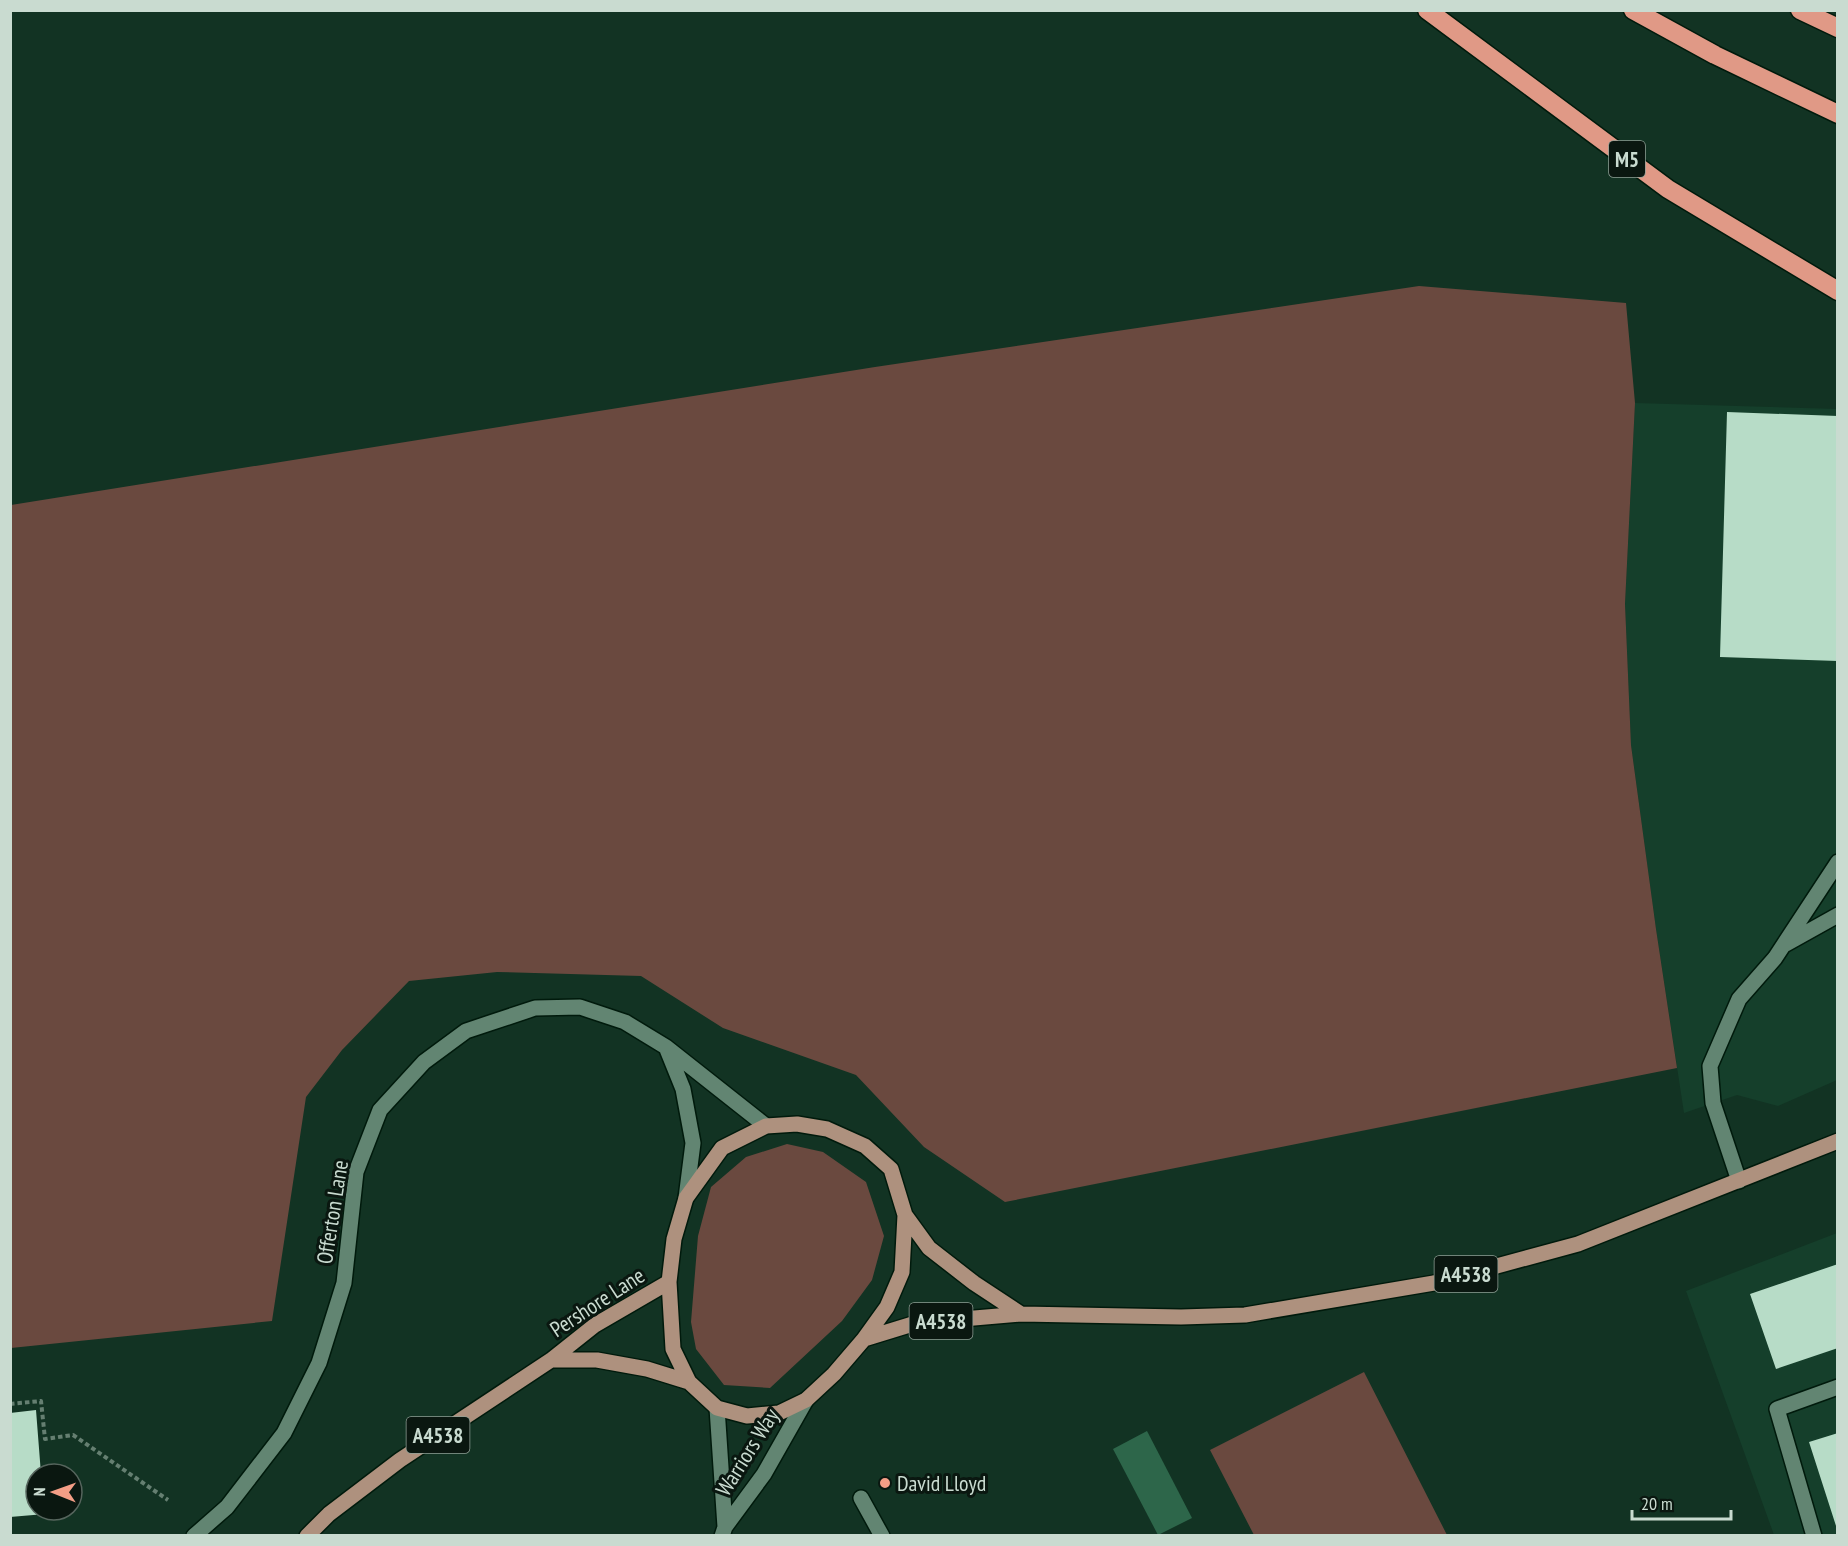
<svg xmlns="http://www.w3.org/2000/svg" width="1848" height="1546" viewBox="0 0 1848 1546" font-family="'PT Sans Narrow',sans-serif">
  <rect width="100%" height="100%" fill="#123323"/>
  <path fill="#153f2b" d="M1635,403L1837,409V1080L1778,1106L1737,1095L1684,1113L1656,929L1631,745L1625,604Z
    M1837,1233V1535H1774L1686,1291Z"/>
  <path fill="#6a493f" d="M1419,286L1626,303L1635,403L1625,604L1631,745L1656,929L1677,1068L1005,1202L924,1147L856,1075L723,1028L641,976L497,972L409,981L342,1050L306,1097L272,1321L11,1348V505L875,367Z
    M787,1144L823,1152L866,1182L884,1236L872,1280L842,1321L770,1388L724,1385L696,1349L691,1322L698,1236L711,1187L746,1157Z
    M1364,1372L1447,1535H1254L1210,1450Z"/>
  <path fill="#2d664a" d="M1147,1431L1192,1518L1158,1535L1113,1449Z"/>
  <path fill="#b7dcc7" d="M1727,412L1838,416V661L1720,657Z
    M1838,1264V1348L1776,1369L1750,1294Z
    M36,1410L41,1474H36V1510H44L45,1514L10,1517V1413Z
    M1838,1433V1529H1837L1809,1442Z"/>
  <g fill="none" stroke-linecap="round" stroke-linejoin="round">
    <g stroke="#001a0c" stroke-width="18">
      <path id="service" d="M1786,944L1838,915
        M1739,1181L1713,1103L1710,1066L1739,999L1775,958L1838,862
        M861,1498L882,1536
        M1814,1536L1777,1409L1838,1387"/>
    </g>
    <g stroke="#001a0c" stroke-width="18">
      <path id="minor" d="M666,1047L683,1089L693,1143L686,1198
        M717,1408L725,1527
        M194,1536L227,1507L284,1433L319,1363L344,1283L356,1172L380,1110L424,1062L466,1031L535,1008L580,1007L625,1022L666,1047L766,1126
        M722,1536L725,1527L764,1474L806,1400"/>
    </g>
    <g stroke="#001a0c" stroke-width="18">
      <path id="primary" d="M797,1124L827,1129L865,1146L891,1169L905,1215L902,1272L887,1307L864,1339L834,1374L806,1400L779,1413L747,1416L717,1408L689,1382L673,1349L669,1282L674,1239L686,1198L722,1148L766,1126Z
        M905,1215L929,1248L974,1283L1021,1314
        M864,1339L916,1323L1021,1314L1181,1317L1245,1315L1434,1283L1578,1244L1838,1141
        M551,1360H597L647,1369L689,1382
        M307,1536L329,1514L400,1460L551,1360L595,1325L669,1282"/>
    </g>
    <g stroke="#001a0c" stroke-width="21">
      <path id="motorway" d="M1427,10L1668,189L1838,291
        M1633,10L1715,55L1838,114
        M1800,10L1838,28"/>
    </g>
    <path stroke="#657f71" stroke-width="4" stroke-dasharray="4.5 3" stroke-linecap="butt" d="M10,1404L41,1401L45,1439L73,1435L168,1500"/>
    <use href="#service" stroke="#628572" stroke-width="15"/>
    <use href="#minor" stroke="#628572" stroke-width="15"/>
    <use href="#primary" stroke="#ae917e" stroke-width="15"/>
    <use href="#motorway" stroke="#e09986" stroke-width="18"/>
  </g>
  <circle fill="#f49e86" stroke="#0a1710" stroke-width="2" cx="885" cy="1483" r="6"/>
  <g text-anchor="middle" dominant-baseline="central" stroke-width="6" stroke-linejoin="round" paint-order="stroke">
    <g fill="#0a1710" stroke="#90a096" stroke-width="1.5">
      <rect x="1609" y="141" width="36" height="36" rx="4.5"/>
      <rect x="1434.5" y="1256" width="63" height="36" rx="4.5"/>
      <rect x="909.5" y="1303" width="63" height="36" rx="4.5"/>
      <rect x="406.5" y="1417" width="63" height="36" rx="4.5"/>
    </g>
    <g font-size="21" font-weight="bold" fill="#c9dbd0">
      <text x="1627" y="159">M5</text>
      <text x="1466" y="1274">A4538</text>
      <text x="941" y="1321">A4538</text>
      <text x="438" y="1435">A4538</text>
    </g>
    <g font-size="22" fill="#c9dbd0" stroke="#0a1710">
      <text transform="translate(332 1212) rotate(-81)">Offerton Lane</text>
      <text transform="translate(597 1302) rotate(-33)">Pershore Lane</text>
      <text transform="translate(747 1452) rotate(-58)">Warriors Way</text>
    </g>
    <g font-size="22" fill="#c9dbd0" stroke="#0a1710" text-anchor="start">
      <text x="897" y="1483">David Lloyd</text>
    </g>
  </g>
  <rect width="1848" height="1546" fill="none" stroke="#c9dbd0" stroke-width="24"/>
  <g transform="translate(54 1492) rotate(271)"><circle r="28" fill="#0a1710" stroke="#56655d" stroke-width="1.5"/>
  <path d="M0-4.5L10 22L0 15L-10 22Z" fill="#f49e86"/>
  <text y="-9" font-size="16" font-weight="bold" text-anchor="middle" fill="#c9dbd0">N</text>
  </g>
  <path d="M1632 1510v9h99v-9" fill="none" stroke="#c9dbd0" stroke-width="3"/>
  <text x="1641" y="1510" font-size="18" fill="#c9dbd0" stroke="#0a1710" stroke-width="4.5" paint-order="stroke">20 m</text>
</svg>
